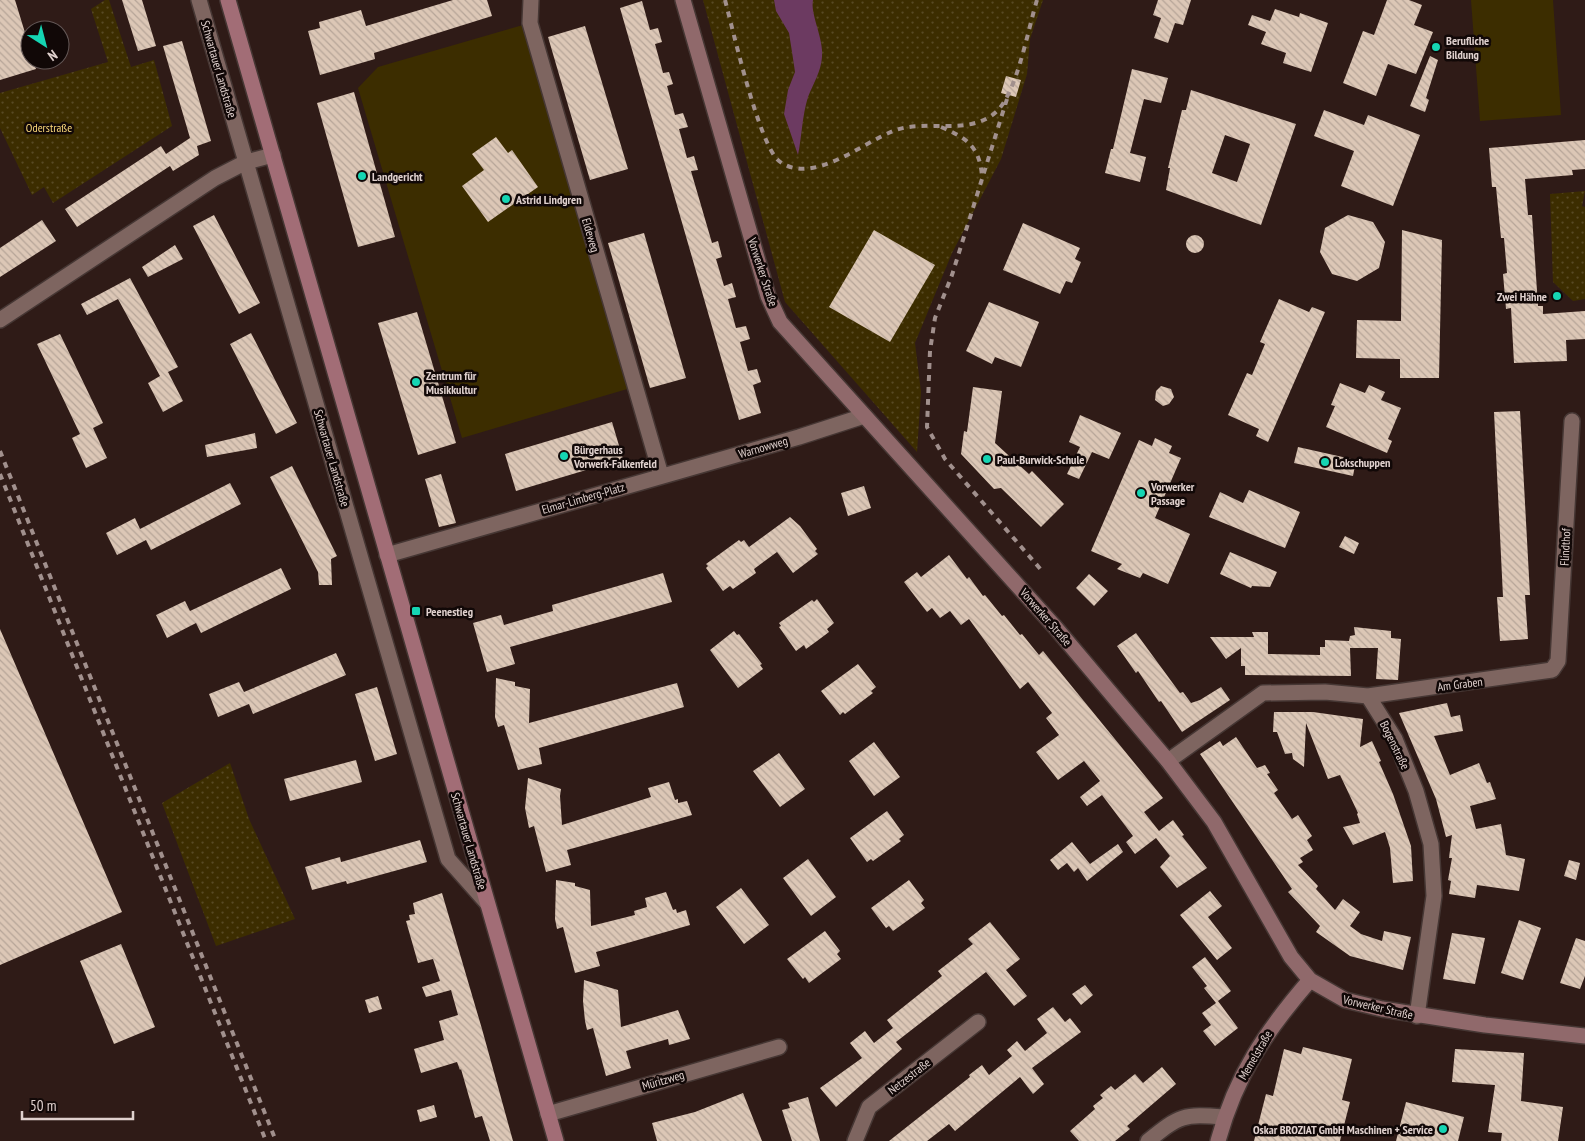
<svg xmlns="http://www.w3.org/2000/svg" width="1585" height="1141" viewBox="0 0 1585 1141" font-family="'PT Sans Narrow',sans-serif">
  <defs>
    <pattern id="park-dots" width="8" height="8" patternUnits="userSpaceOnUse" patternTransform="scale(1.25)"><rect width="8" height="8" fill="#3c2d00"/><path d="M2 2h.1M6 6h.1" fill="none" stroke="#584a24" stroke-width="1.8" stroke-linecap="round"/></pattern>
    <pattern id="building-back-hatch" width="6" height="6" patternUnits="userSpaceOnUse" patternTransform="scale(1.25)"><rect width="6" height="6" fill="#dcc7b6"/><path d="M-1 5l2 2M0 0l6 6M5-1l2 2" fill="none" stroke="#b6a598"/></pattern>
  </defs>
  <rect width="100%" height="100%" fill="#2f1b17"/>
  <path fill="#3c2d00" d="M1471,0H1553L1561,115L1480,121Z
    M530,23L634,387L462,438L358,88L378,67Z"/>
  <path fill="url(#park-dots)" d="M105,0H109L131,67L154,60L172,126L53,203L44,187L32,195L0,128V93L108,62L91,9Z
    M703,0H1043L1030,39L1027,74L1001,159L952,253L915,343L921,392L917,452L785,302Z
    M1585,191L1582,206L1585,207V299L1573,301L1553,282L1550,194Z
    M230,763L249,819L295,919L216,946L162,803Z"/>
  <path fill="#6c3a61" d="M774,0H813C810,14 824,39 822,57C821,72 813,84 808,97C802,116 802,136 798,155L784,114L788,90L795,72L792,52L789,33L776,11Z"/>
  <path fill="url(#building-back-hatch)" fill-rule="evenodd" d="M0,0H15L30,49V60H33L36,69L0,80Z
    M122,0H142L156,46L138,51Z
    M453,0H487L492,16L374,53L375,59L320,75L308,31L320,28L319,22L361,10L366,26Z
    M1158,0H1191L1183,25L1175,23L1168,43L1154,38L1161,18L1153,15Z
    M1387,0H1409L1422,5L1414,25L1433,32L1416,74L1388,64L1376,96L1343,83L1363,31L1374,35Z
    M642,1L650,30L658,28L662,42L655,44L663,73L669,72L673,84L667,86L675,115L683,113L688,127L679,129L687,158L694,156L698,170L691,171L712,243L718,241L722,257L716,259L724,286L732,283L736,297L728,299L736,328L746,326L750,339L740,342L748,371L757,369L761,382L753,385L761,413L739,420L620,8Z
    M1275,9L1299,17L1300,13L1328,23L1311,72L1283,63L1286,53L1261,44L1266,32L1248,25L1252,15L1270,21Z
    M585,26L628,169L590,180L548,37Z
    M182,41L211,141L197,146L199,155L173,171L170,166L77,227L65,209L161,146L166,154L190,138L163,46Z
    M1430,56L1438,60L1426,98L1429,100L1425,112L1410,106Z
    M1132,69L1168,78L1161,103L1144,99L1130,153L1146,157L1140,182L1105,173L1111,149H1113Z
    M1006,76L1021,80L1016,97L1001,93Z
    M1191,90L1296,124L1261,225L1166,190L1170,168H1168L1182,110H1186ZM1225,135L1250,144L1237,182L1212,173Z
    M354,92L395,237L358,247L317,103Z
    M1324,110L1364,125L1368,115L1420,135L1393,206L1341,186L1354,151L1314,136Z
    M496,137L508,153L512,150L538,187L488,222L462,186L484,170L472,154Z
    M1585,140V169L1572,170L1573,175L1525,179L1528,215H1532L1538,306H1543V314L1585,311V339L1566,340L1567,361L1514,363L1511,308L1506,309L1503,274L1507,273L1504,238H1501L1496,187H1492L1489,148Z
    M214,215L260,303L239,314L193,226Z
    M1348,215L1373,222L1385,242L1379,268L1357,281L1332,274L1320,252L1325,228Z
    M42,220L56,241L0,277V248Z
    M1023,223L1080,248L1075,259L1081,262L1072,283L1066,281L1060,294L1003,270Z
    M874,230L935,265L890,342L829,307Z
    M1402,230L1442,240L1439,378H1400V359L1356,358L1357,320L1401,321Z
    M644,233L686,378L650,388L608,243Z
    M1186 244a9 9 0 1 1 18 0a9 9 0 1 1-18 0Z
    M175,245L183,259L148,277L142,267Z
    M130,278L178,367L160,376L168,372L183,401L163,412L148,383L160,376L118,299L87,315L81,304Z
    M1279,299L1309,312L1312,307L1325,312L1268,442L1256,436L1259,429L1228,415L1247,373L1252,375L1265,344L1260,342Z
    M989,302L1039,322L1021,367L995,357L992,364L966,351Z
    M417,312L456,443L418,455L378,323Z
    M251,333L297,423L276,434L230,344Z
    M60,334L103,423L93,428L107,458L86,468L72,438L80,434L37,344Z
    M1340,383L1365,393L1369,385L1385,392L1381,400L1401,408L1388,439L1392,441L1387,453L1326,427L1335,406L1331,405Z
    M1161,386L1171,389L1174,397L1169,404L1163,406L1155,400L1156,391Z
    M973,387L1002,391L995,443L1029,474L1032,471L1064,504L1041,527L1001,488L994,489L961,454L964,431L967,432Z
    M1520,411L1530,595H1525L1528,639L1500,641L1497,597H1503L1494,412Z
    M1080,415L1121,433L1109,459L1092,452L1079,479L1067,474L1080,447L1069,442Z
    M612,422L623,459L516,491L505,454Z
    M255,433L257,448L207,457L205,445Z
    M1155,438L1172,446L1169,453L1181,458L1155,518L1190,534L1168,584L1143,573L1140,578L1117,569L1122,564L1091,551L1139,440L1152,446Z
    M1298,447L1356,460L1353,476L1294,463Z
    M292,466L337,556L331,559L332,585H319L318,572L270,477Z
    M441,474L456,523L439,527L425,479Z
    M230,483L241,504L151,550L146,540L117,555L106,533L135,518L140,529Z
    M864,486L871,508L848,516L841,493Z
    M1249,490L1300,512L1285,548L1209,517L1220,492L1243,503Z
    M790,517L800,526L817,549L815,551L818,554L793,573L777,552L754,569L756,573L733,589L730,586L723,591L706,568L708,566L706,564L739,540L741,542L744,540L749,547Z
    M1345,536L1359,543L1354,554L1339,547Z
    M1230,552L1277,572L1270,587L1252,586L1251,588L1220,574Z
    M949,555L967,579L969,577L983,596L985,595L1002,616L1004,615L1020,635L1022,634L1039,655L1043,651L1163,798L1144,812L1159,831L1173,820L1184,835L1182,836L1207,868L1177,888L1160,867L1170,856L1156,838L1135,854L1126,842L1133,836L1102,795L1087,806L1080,797L1100,781L1084,761L1058,780L1036,752L1059,735L1046,718L1052,713L1028,682L1020,689L969,619L961,625L950,611L940,618L932,608L927,612L904,582L917,572L921,577Z
    M281,568L291,589L201,633L196,623L167,638L156,615L185,601L190,611Z
    M663,573L672,602L510,647L515,664L487,672L473,623L501,615L504,625L553,611L552,605Z
    M1089,574L1108,591L1094,606L1076,588Z
    M817,599L834,623L827,629L829,632L817,641L806,649L804,645L796,651L779,627L781,626L779,623L812,600L814,602Z
    M1354,627L1391,631V638L1401,639L1398,680L1376,679L1378,648H1350L1351,676L1245,675V666H1241V648L1226,659L1210,637H1254L1252,632H1268V654L1320,655V647H1325V640L1349,641L1350,636L1355,635Z
    M0,629L122,912L0,965Z
    M734,631L737,635L739,634L762,664L760,665L763,669L738,688L710,650Z
    M1136,633L1180,693L1183,692L1191,703L1200,700L1221,687L1230,700L1182,732L1161,701L1159,702L1138,671L1136,673L1117,646Z
    M336,653L346,675L253,714L249,704L218,717L209,694L239,682L244,692Z
    M858,664L876,687L871,691L873,693L845,714L843,712L840,715L821,691Z
    M496,678L515,682V686L530,689L529,723L677,683L684,707L539,748L542,764L518,770L504,725L498,727L495,717Z
    M377,687L397,754L375,761L355,694Z
    M1447,703L1451,717L1460,715L1463,731L1434,736L1450,775L1479,763L1487,783L1490,782L1496,799L1470,806L1476,829L1501,824L1506,855L1525,859L1519,891L1477,885L1475,898L1449,894L1451,881L1448,880L1452,858H1449L1452,835L1446,837L1436,799L1399,713Z
    M1274,712H1313L1363,719L1360,747L1372,741L1381,761L1379,762L1393,794L1411,846L1413,881L1393,883L1390,848L1385,832L1353,845L1343,827L1360,823L1357,814L1358,813L1340,775L1328,779L1306,723L1304,767L1293,759L1292,753L1285,754L1277,732H1273Z
    M1236,737L1257,768L1265,765L1270,773L1267,774L1278,790L1274,793L1292,819L1298,815L1312,836L1307,840L1313,850L1300,858L1303,862L1298,865L1318,886L1316,889L1335,910L1343,899L1360,912L1350,926L1361,934L1382,941L1384,931L1411,937L1403,970L1350,956L1316,932L1320,926L1288,892L1292,889L1200,754L1220,741L1223,746Z
    M874,742L900,777L874,796L849,761Z
    M779,753L805,789L780,807L753,771Z
    M356,760L362,782L290,801L284,779Z
    M528,778L561,789L560,796L562,825L651,797L648,788L669,782L675,800L678,799V803L687,801L692,815L567,850L571,865L546,872L534,826L529,828L525,808Z
    M887,811L904,835L899,839L901,841L873,861L871,859L867,862L850,838Z
    M420,840L427,862L347,884L346,881L312,890L305,867L340,857L341,862Z
    M1072,842L1090,864L1118,844L1123,852L1087,881L1078,868L1074,872L1067,863L1058,870L1050,860Z
    M808,859L836,897L811,916L783,878Z
    M1569,860L1580,863L1576,880L1564,876Z
    M556,880L575,883V886L590,890L591,926L635,915L634,911L647,907L645,898L666,892L673,910L676,909L677,913L686,910L690,925L596,952L600,966L575,973L563,927L557,929L555,919Z
    M909,880L924,900L921,903L925,908L893,931L889,926L886,928L871,908Z
    M741,888L769,925L744,944L716,907Z
    M1210,891L1222,906L1208,917L1232,948L1217,960L1180,915Z
    M442,893L482,1029L513,1141H490L482,1116L475,1118L461,1069L460,1070L457,1062L421,1073L414,1049L444,1040L439,1021L458,1015L451,990L426,997L422,987L440,981L433,959L418,963L406,921L410,920L409,915L415,914L413,903Z
    M1519,920L1541,928L1523,980L1501,973Z
    M990,922L1020,959L1006,970L1027,996L1014,1006L986,972L896,1042L902,1049L836,1107L820,1088L862,1058L850,1043L865,1031L874,1043L893,1028L887,1020L942,976L938,971L973,944L968,939Z
    M825,931L840,951L837,954L841,959L809,983L805,977L803,979L787,959Z
    M1452,933L1485,938L1475,984L1443,979Z
    M1576,938L1585,941V976L1580,989L1560,983Z
    M121,944L155,1027L114,1044L80,961Z
    M1205,957L1231,991L1218,1001L1238,1028L1215,1046L1203,1031L1211,1025L1202,1013L1216,1003L1204,988L1207,986L1192,967Z
    M584,980L618,990L621,1027L678,1010L690,1039L669,1045L668,1039L626,1051L631,1068L606,1076L593,1028L587,1030L585,1021L583,1001Z
    M1085,985L1093,995L1081,1005L1072,994Z
    M378,996L382,1009L369,1013L365,1000Z
    M1053,1007L1065,1022L1070,1018L1081,1032L1032,1068L1044,1084L1033,1094L1020,1077L955,1131L949,1124L927,1141H889L970,1077L969,1075L982,1065L989,1075L1012,1056L1007,1050L1017,1041L1025,1051L1047,1033L1037,1019Z
    M1303,1047L1352,1059L1342,1100L1350,1102L1340,1141H1254L1266,1094L1273,1096L1284,1049L1301,1054Z
    M1455,1049L1524,1053L1521,1101L1563,1107L1558,1141H1501L1502,1133L1488,1132L1495,1085L1452,1082Z
    M1162,1067L1176,1084L1127,1126L1130,1129L1115,1141H1079L1070,1131L1095,1109L1093,1106L1103,1098L1100,1095L1106,1090L1111,1086L1115,1090L1135,1074L1143,1083Z
    M743,1093L762,1141H657L652,1123L695,1112Z
    M808,1097L820,1141H792L782,1110L790,1108L788,1103Z
    M1406,1102L1464,1117L1458,1141H1396Z
    M434,1105L437,1117L420,1122L417,1110Z"/>
  <g fill="none" stroke-linecap="round" stroke-linejoin="round">
    <g stroke="#463734" stroke-width="18">
      <path id="street" d="M199,0L448,859L487,903
        M531,0L530,23L661,475
        M0,320L215,178L246,162L273,155
        M387,555L799,437L864,416
        M1368,696L1552,670L1558,661L1572,421
        M1168,761L1263,693L1325,692L1368,696L1395,739L1416,791L1431,844L1434,896L1417,1016
        M548,1114L779,1047
        M855,1141L869,1107L978,1022
        M1148,1141C1180,1115 1183,1114 1224,1117"/>
    </g>
    <g stroke="#463734" stroke-width="18">
      <path id="secondary" d="M683,0L768,296L780,322L1055,627L1168,761L1214,822L1291,957L1310,980L1345,1000L1382,1009L1485,1025L1585,1036
        M1218,1141C1236,1075 1266,1031 1310,980"/>
    </g>
    <g stroke="#463734" stroke-width="18">
      <path id="primary" d="M228,0L556,1141"/>
    </g>
    <use href="#street" stroke="#7e6560" stroke-width="15"/>
    <use href="#secondary" stroke="#90696b" stroke-width="15"/>
    <use href="#primary" stroke="#a26d76" stroke-width="15"/>
    <path stroke="#a1908d" stroke-width="4" stroke-dasharray="6 6" stroke-linecap="butt" d="M725,0C733,30 759,145 779,161C811,186 861,144 893,131C926,118 968,137 996,112C1017,93 1028,29 1037,0
      M1007,99L952,275L935,318L930,351L927,427L945,459L1043,572
      M941,127C967,138 980,147 982,177
      M0,451L276,1141
      M0,474L266,1141"/>
  </g>
  <g fill="#15d5b3" stroke="#110807" stroke-width="2">
    <circle cx="1436" cy="47" r="5"/>
    <circle cx="362" cy="176" r="5"/>
    <circle cx="506" cy="199" r="5"/>
    <circle cx="1557" cy="296" r="5"/>
    <circle cx="416" cy="382" r="5"/>
    <circle cx="564" cy="456" r="5"/>
    <circle cx="987" cy="459" r="5"/>
    <circle cx="1325" cy="462" r="5"/>
    <circle cx="1141" cy="493" r="5"/>
    <rect x="411" y="606" width="10" height="10" rx="2.5"/>
    <circle cx="1443" cy="1129" r="5"/>
  </g>
  <g text-anchor="middle" dominant-baseline="central" stroke-width="5" stroke-linejoin="round" paint-order="stroke">
    <g font-size="12" font-weight="bold" fill="#e0d1ce" stroke="#110807" text-anchor="start">
      <text x="1446" y="40">Berufliche<tspan x="1446" dy="14">Bildung</tspan></text>
      <text x="372" y="176">Landgericht</text>
      <text x="516" y="199">Astrid Lindgren</text>
      <text x="1547" y="296" text-anchor="end">Zwei Hähne</text>
      <text x="426" y="375">Zentrum für<tspan x="426" dy="14">Musikkultur</tspan></text>
      <text x="574" y="449">Bürgerhaus<tspan x="574" dy="14">Vorwerk-Falkenfeld</tspan></text>
      <text x="997" y="459">Paul-Burwick-Schule</text>
      <text x="1335" y="462">Lokschuppen</text>
      <text x="1151" y="486">Vorwerker<tspan x="1151" dy="14">Passage</tspan></text>
      <text x="426" y="611">Peenestieg</text>
      <text x="1433" y="1129" text-anchor="end">Oskar BROZIAT GmbH Maschinen + Service</text>
    </g>
    <g font-size="12" fill="#e0d1ce" stroke="#110807">
      <text transform="translate(219 69) rotate(74)">Schwartauer Landstraße</text>
      <text transform="translate(591 235) rotate(74)">Eldeweg</text>
      <text transform="translate(763 272) rotate(72)">Vorwerker Straße</text>
      <text transform="translate(763 447) rotate(-16)">Warnowweg</text>
      <text transform="translate(332 458) rotate(74)">Schwartauer Landstraße</text>
      <text transform="translate(583 498) rotate(-16)">Elmar-Limberg-Platz</text>
      <text transform="translate(1565 547) rotate(-87)">Flindthof</text>
      <text transform="translate(1046 617) rotate(49)">Vorwerker Straße</text>
      <text transform="translate(1460 684) rotate(-7)">Am Graben</text>
      <text transform="translate(1395 745) rotate(64)">Bogenstraße</text>
      <text transform="translate(469 841) rotate(74)">Schwartauer Landstraße</text>
      <text transform="translate(1378 1007) rotate(13)">Vorwerker Straße</text>
      <text transform="translate(1255 1055) rotate(-60)">Memelstraße</text>
      <text transform="translate(909 1076) rotate(-38)">Netzestraße</text>
      <text transform="translate(663 1080) rotate(-16)">Müritzweg</text>
    </g>
    <g font-size="12" fill="#fad87a" stroke="#110807">
      <text x="49" y="127">Oderstraße</text>
    </g>
  </g>
  <g transform="translate(45 45) rotate(144)"><circle r="24" fill="#110807" stroke="#645857"/>
  <path d="M0-4L9 19L0 12L-9 19Z" fill="#15d5b3"/>
  <text y="-8" font-size="14" font-weight="bold" text-anchor="middle" fill="#e0d1ce">N</text>
  </g>
  <path d="M22 1111v8h111v-8" fill="none" stroke="#e0d1ce" stroke-width="2.5"/>
  <text x="30" y="1111" font-size="15" fill="#e0d1ce" stroke="#110807" stroke-width="4" paint-order="stroke">50 m</text>
</svg>
